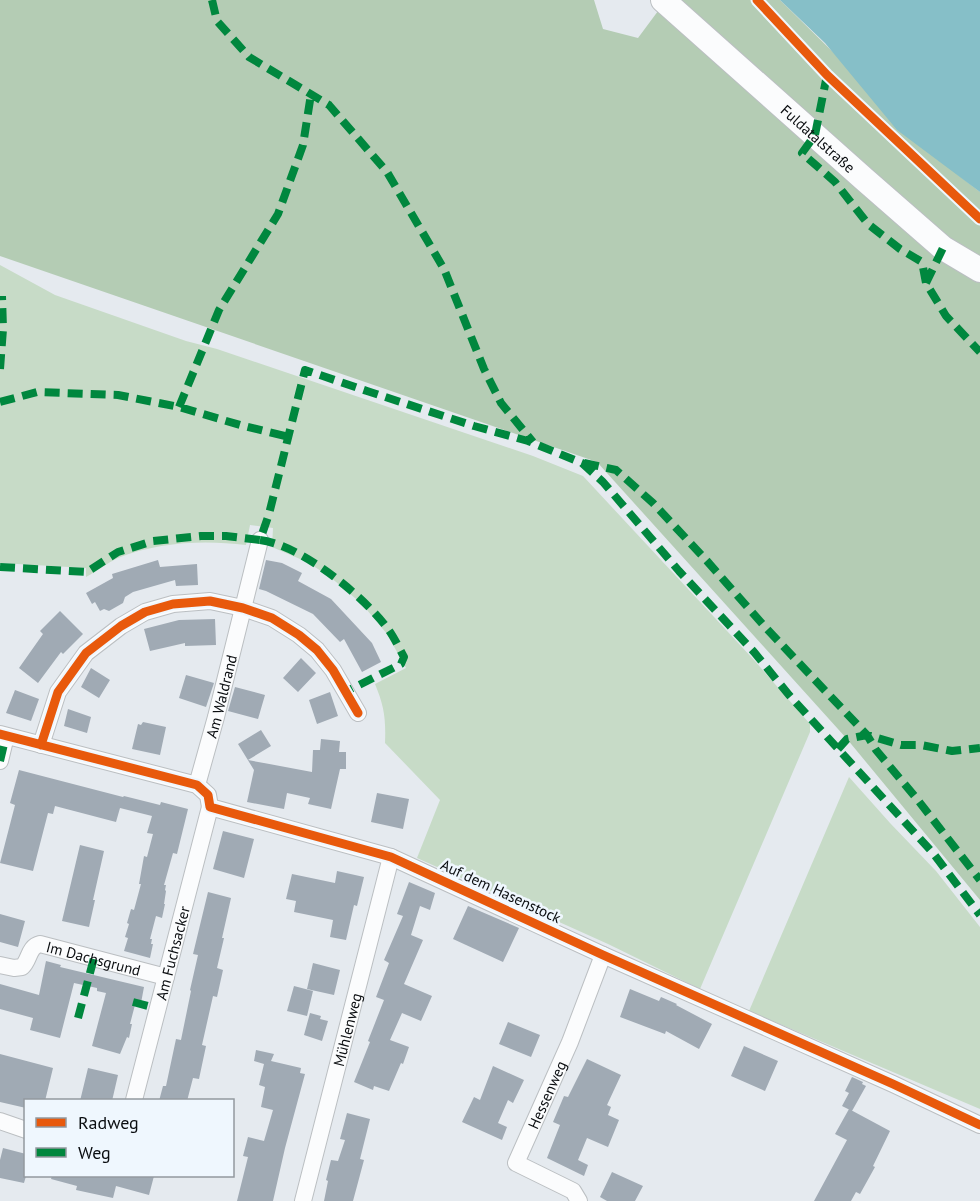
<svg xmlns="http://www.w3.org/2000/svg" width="980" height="1201" viewBox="0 0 980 1201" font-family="'PT Sans',sans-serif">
  <rect width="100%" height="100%" fill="#e5eaef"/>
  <path fill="#c7dbc7" d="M0,265L55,295L186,341L217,349L533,456L583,476L754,660L810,724V732L700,989L608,944L417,858L440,800L385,743C386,718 384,706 375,684L406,668L387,634L362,604L329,576L307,562L272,547L273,528L250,525L246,545C203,540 159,542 118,558C107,563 97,571 86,577V568L0,563V322L2,317L0,316Z
    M849,777L890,823L936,871L980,927V1109L749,1011Z"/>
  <path fill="#b4ccb4" d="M0,0H594L603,29L638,38L661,7L658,0H780L957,174L980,192V900L847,739L597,462L0,256Z"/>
  <path fill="#86bfc8" d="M780,0H980V192L897,130L825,43Z"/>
  <path fill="#a0aab4" d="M158,560L160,567L197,564L198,585L176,586L175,580L133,592L125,597L123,603L109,611L104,609L100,611L95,602L92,604L86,593L113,578L112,574Z
    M266,560L282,563L302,573L298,581L331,599L372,643L381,662L362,672L344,639L340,642L313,614L266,591L259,589Z
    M60,611L83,634L63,654L61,652L38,683L19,668L43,634L40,631Z
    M215,619L216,645L185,646V643L150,651L144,629L179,620Z
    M301,658L316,673L298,692L283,678Z
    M91,668L110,680L99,698L81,687Z
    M186,675L214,683L206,707L179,698Z
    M235,687L265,695L258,719L228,711Z
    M15,690L39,699L31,721L6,713Z
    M330,692L338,716L317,724L309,700Z
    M68,709L91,717L87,733L64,726Z
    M143,722L166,727L160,755L132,749L138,724L141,725Z
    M261,730L271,746L248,760L312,772L313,750H320L321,739L340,741L339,752H346V769H340L331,809L308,804L310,798L287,793L284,809L247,802L254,770L238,744Z
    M19,770L123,797L124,796L160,805L161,802L188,809L177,854L173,853L164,885H166L165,890L166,891L164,904H165L162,918L156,916L150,939H152L151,944H153L150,958L124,951L128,938L125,937L129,924L127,923L131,909L134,910L141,884H139L144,856L147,857L153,834L147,833L152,816L120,808L116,822L55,806L53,814L48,813L33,871L0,863L15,805L10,803Z
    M377,793L409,799L403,829L371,822Z
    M223,831L254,839L244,878L213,869Z
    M80,845L104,851L93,900H95L89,927L62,921Z
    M337,871L364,877L357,906L354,905L346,940L330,937L333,920L294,912L296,901L286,899L292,874L335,883Z
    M409,882L435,893L430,910L420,906L411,935L423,940L404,984L432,996L421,1021L402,1013L390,1040L409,1047L403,1064L401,1063L389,1091L374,1086L373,1090L354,1082L370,1042L368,1041L384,1000L376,997L389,963L384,960L403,916L397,914Z
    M208,892L231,898L222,938H224L217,968L223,970L217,997L213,996L202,1045L206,1046L199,1079L193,1078L187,1101H159L163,1086H166L176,1039L181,1040L191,991L190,990L198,955L193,954Z
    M468,906L519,928L503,962L453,939Z
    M0,914L25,921L18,947L0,942Z
    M46,961L61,965L60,967L144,987L141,1003L136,1001L130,1024H132L129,1038L127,1037L120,1054L92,1046L106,993L97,991V988L74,983L60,1038L30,1030L33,1018L0,1009V984L39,995Z
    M313,963L340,970L334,995L307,989Z
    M294,986L313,991L307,1016L287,1011Z
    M630,989L659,1001L661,997L677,1004L676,1005L712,1024L699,1049L666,1031L665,1034L620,1017Z
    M310,1013L321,1016L320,1019L328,1021L322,1041L304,1035Z
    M508,1022L540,1035L531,1057L499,1044Z
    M744,1046L778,1061L765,1091L731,1076Z
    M256,1050L274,1054L271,1061L301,1068L300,1073L305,1074L285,1148L273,1201H237L248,1157L243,1156L248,1137L264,1141L273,1110L261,1107L265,1087L259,1085L264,1064L254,1061Z
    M0,1054L53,1068L45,1101H26V1108L0,1102Z
    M587,1059L621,1075L607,1105L611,1107L608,1115L619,1120L608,1147L587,1138L578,1160L588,1165L584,1176L547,1158L560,1125L553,1122L564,1096L568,1097Z
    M493,1066L524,1080L513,1103L508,1100L498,1123L507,1127L502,1140L462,1122L474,1097L480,1100Z
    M88,1068L118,1075L112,1101H80Z
    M852,1077L863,1082L862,1084L866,1086L852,1111L842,1106L849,1093L845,1091Z
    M849,1109L890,1131L873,1166L875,1167L860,1194L856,1192L851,1201H814L847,1140L835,1134Z
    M347,1113L370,1119L360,1159L364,1160L353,1201H324L328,1181L326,1180L331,1160L338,1161L345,1140L340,1139Z
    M3,1148L26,1154V1176L24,1183L0,1178V1160Z
    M612,1172L643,1186L635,1201H607L600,1197Z
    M52,1176H154L149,1195L116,1186L113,1198L76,1190L77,1186L51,1179Z"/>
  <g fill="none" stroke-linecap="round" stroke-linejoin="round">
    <g stroke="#bbbfc2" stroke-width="18">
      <g id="street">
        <path d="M0,734L197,785L208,795L210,807L391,857L603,955L893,1084L980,1125"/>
        <path d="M41,745L58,692L86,653L121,626L145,612L173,604L210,601L243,608L272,618L299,635L317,650L333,670L358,713"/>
        <path d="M0,761L6,736"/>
        <path id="s1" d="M197,785L216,717L260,540"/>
        <path id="s2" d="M0,965L14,968L22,967C30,960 28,947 40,944L166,977"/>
        <path id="s3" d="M134,1100L210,807"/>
        <path d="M0,1121L26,1130"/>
        <path id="s4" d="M303,1201L391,857"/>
        <path id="s5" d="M579,1201L573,1191L516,1163L570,1042L603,955"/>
      </g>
    </g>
    <g stroke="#bbbfc2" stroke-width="26">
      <g id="secondary">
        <path id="s6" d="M663,0L864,179L943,248L980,270"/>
      </g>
    </g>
    <use href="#street" stroke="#fbfcfd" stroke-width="16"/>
    <use href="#secondary" stroke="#fbfcfd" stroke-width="24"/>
    <path stroke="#00873e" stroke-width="8" stroke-dasharray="15 8" stroke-linecap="butt" d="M212,0L217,21L249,57L329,105L387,172L444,269L484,369L501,403L533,442
      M827,75L815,135L802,153L835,182L868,224L900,249L922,262L926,283L946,316L980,352
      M926,283L943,248
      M0,369L3,329L2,296
      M0,402L37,392L118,395L179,407L240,425L289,437
      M179,407L219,310L278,214L303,145L311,94
      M584,463L616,470L653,503L707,561L766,628L867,735L876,750L917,799L980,880
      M260,540C301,545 364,596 388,629C394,637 399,648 404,657L401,664L345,692
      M0,567L87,572L118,552L153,541L201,536H226L260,540L269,514L305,370L367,391L474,426L528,441L582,463L603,482L679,571L754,652L789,695L933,853L980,915
      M838,749L847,739L867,735L901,745H921L952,751L980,748
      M0,761L6,736
      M133,1002L148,1006
      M78,1018L94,958"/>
    <g stroke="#eff7fe" stroke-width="13">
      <path id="cycleway" d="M757,0L827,75L980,219
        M0,734L197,785L208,795L210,807L391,857L603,955L893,1084L980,1125
        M41,745L58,692L86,653L121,626L145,612L173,604L210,601L243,608L272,618L299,635L317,650L333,670L358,713"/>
    </g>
    <use href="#cycleway" stroke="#e8590c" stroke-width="9"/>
  </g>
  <g text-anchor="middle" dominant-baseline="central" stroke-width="5" stroke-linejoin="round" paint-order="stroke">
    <g font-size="15" fill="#0a0d10" stroke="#eff7fe">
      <text stroke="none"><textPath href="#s6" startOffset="208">Fuldatalstraße</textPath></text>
      <text stroke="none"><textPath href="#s1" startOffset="92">Am Waldrand</textPath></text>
      <text transform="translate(501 891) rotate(25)">Auf dem Hasenstock</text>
      <text stroke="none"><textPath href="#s3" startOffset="152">Am Fuchsacker</textPath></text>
      <text stroke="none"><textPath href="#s2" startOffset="108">Im Dachsgrund</textPath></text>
      <text stroke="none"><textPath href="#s4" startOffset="177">Mühlenweg</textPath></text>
      <text stroke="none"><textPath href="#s5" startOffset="150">Hessenweg</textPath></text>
    </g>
  </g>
  <rect x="24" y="1099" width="210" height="78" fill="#eff7fe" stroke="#93999f" stroke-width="1.5"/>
  <rect x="36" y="1118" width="30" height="9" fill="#e8590c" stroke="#93999f" stroke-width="1.5"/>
  <text x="78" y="1129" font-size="18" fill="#0a0d10">Radweg</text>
  <rect x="36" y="1148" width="30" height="9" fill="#00873e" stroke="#93999f" stroke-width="1.5"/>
  <text x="78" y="1159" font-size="18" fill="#0a0d10">Weg</text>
</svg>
